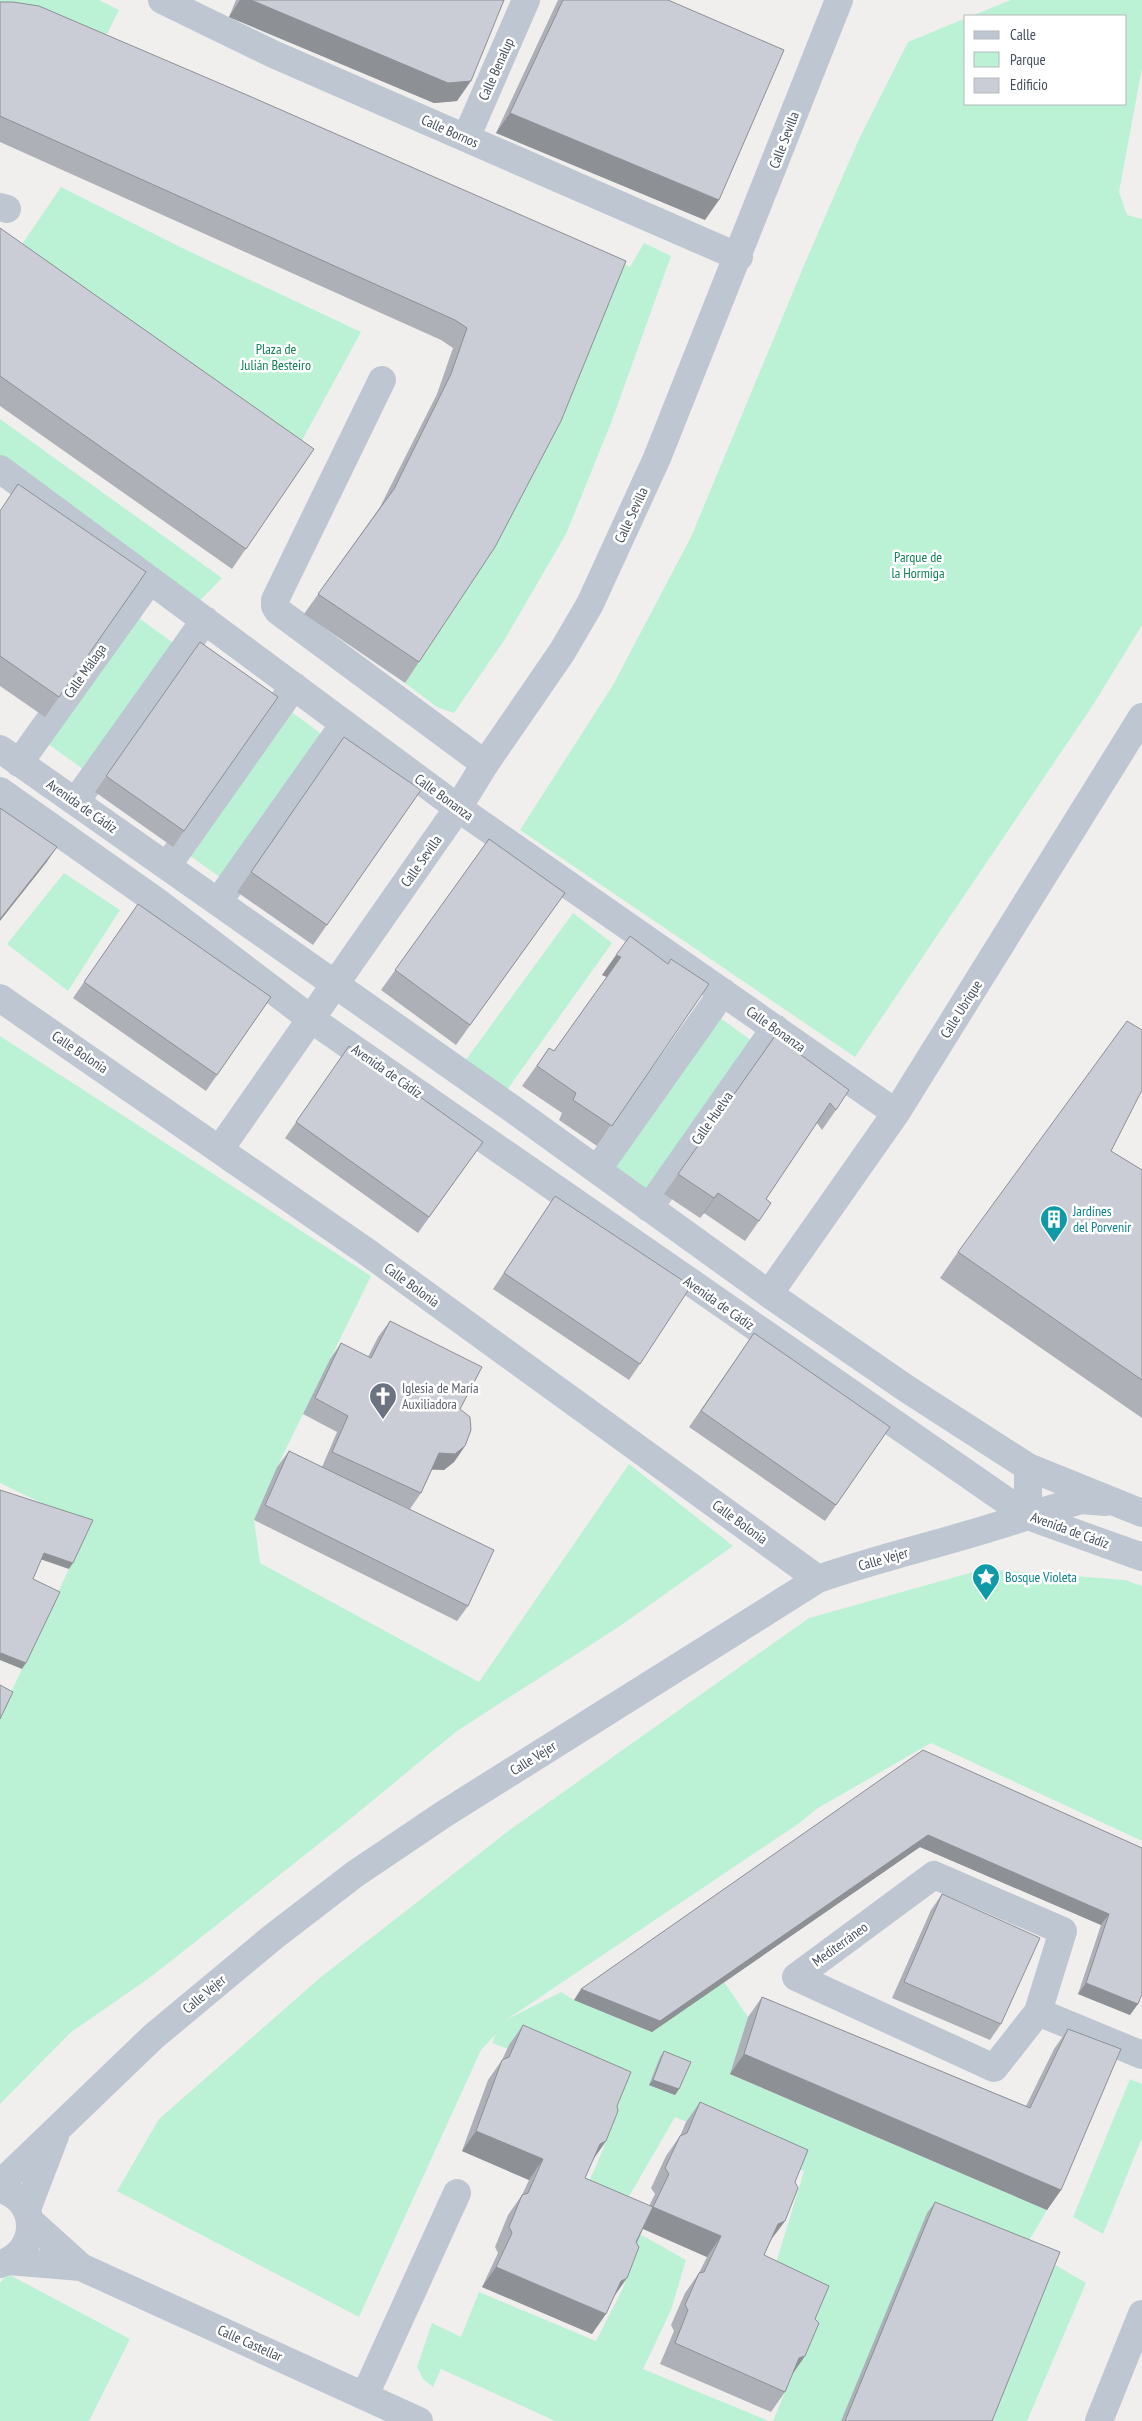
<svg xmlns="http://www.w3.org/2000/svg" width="1142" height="2421" viewBox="0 0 1142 2421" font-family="'PT Sans Narrow',sans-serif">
  <rect width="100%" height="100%" fill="#f1efee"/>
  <path fill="#bbf1d5" d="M0,0H99L119,10L105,38L0,22Z
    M1011,0H1142V68L1119,192L1127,215L1142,219V625L1093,705L855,1057L520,830L613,685L691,537L808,256L859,139L908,42L966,18V104H1126V16H971Z
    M61,187L180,247L361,332L300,444L16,253Z
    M644,243L671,256L611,423L566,534L505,639L454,713L437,707L405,683L481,567L547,441L602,253L630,267Z
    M0,419L222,578L185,616L0,477Z
    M136,616L176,645L87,772L44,741Z
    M289,710L324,736L224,880L186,853Z
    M64,873L120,910L68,991L7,944Z
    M573,913L612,943L507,1090L465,1061Z
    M716,1015L755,1043L652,1193L611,1163Z
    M0,1036L371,1276L277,1467L254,1520L260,1563L479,1682L629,1464L733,1546L620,1626L457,1731L349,1820L152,1976L70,2033L0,2104V1716L89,1526L0,1483Z
    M984,1569L1125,1580L1142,1586V1841L931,1743L818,1808L798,1824L506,2020L561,1992L574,2000L652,2032L724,1982L748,2017L730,2074L1047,2210L1023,2251L841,2421H773L819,2310L776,2263L804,2171L675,2117L620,2212L582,2195C600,2161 612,2128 621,2091L492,2043L496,2034L481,2050L359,2317L117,2191L159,2119L321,1977L511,1829L809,1618Z
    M1130,2079L1142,2084V2138L1103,2234L1073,2217Z
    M638,2233L686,2260L671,2310L643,2369L769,2421H555L441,2369L433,2387L423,2379L417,2367L432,2323L461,2337L479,2292L596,2341L624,2286Z
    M1052,2263L1086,2283L1027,2421H988Z
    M8,2274L130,2339L89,2421H0V2283Z"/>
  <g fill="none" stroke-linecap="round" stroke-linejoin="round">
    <path stroke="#bec7d1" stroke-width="28" d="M162,0L273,54L739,257
      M466,138L526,0
      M0,207L7,209
      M382,380L275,600V606L278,611L485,764
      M0,469L458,808L896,1113
      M0,749L514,1110L769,1294L907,1389L1028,1467L1142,1513
      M19,763L150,580
      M0,791L156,901L311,1019L1028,1516L1142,1557
      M76,801L205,620
      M167,866L294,686
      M218,902L344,724
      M0,998L367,1252L818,1579
      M220,1149L458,808L485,764L562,652L590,604L657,458L839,0
      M597,1170L723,992
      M649,1208L775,1028
      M769,1294L896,1113L1142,717
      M1028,1516L1081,1500L1105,1502
      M934,1875L1063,1931L1038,2012L994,2068L796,1977Z
      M1038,2012L1142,2055
      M0,2184L154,2036L273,1937L355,1874L444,1814L818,1579C887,1555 958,1540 1028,1516V1467
      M0,2189C40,2200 40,2252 0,2264
      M27,2209L55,2136
      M30,2221L81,2267L419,2421
      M8,2261L81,2267
      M365,2395L457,2193
      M1099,2421L1142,2314"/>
  </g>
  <path fill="#aeb0b7" d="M236,0H504L457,101L434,103L229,17Z
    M558,0H668L705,220L496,133Z
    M0,2L626,261L419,662L405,683L304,614L380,507L437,394L453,348L441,340L0,142Z
    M0,228L314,449L232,569L0,406Z
    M0,511L146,572L45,717L0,686Z
    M200,642L278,697L173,847L95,792Z
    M344,737L421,790L313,945L237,892Z
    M489,839L565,893L456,1045L381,990Z
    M138,904L271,997L206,1091L73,998Z
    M668,964L709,984L597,1146L559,1120L562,1113L522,1086L549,1048L554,1051L607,977L602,975Z
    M775,1036L836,1110L822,1130L817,1123L766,1199L759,1221L745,1241L704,1213L700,1218L664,1194Z
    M349,1046L483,1142L418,1233L285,1138Z
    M1111,1151L1142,1170V1418L940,1278L958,1252Z
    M555,1196L640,1364L629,1380L493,1289Z
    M390,1321L460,1409L465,1446L454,1462L444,1470H432L421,1493L410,1509L391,1500L468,1606L457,1621L254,1520L277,1467L289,1451L322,1467L337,1432L303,1414L330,1359L341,1343L368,1357L378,1337Z
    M754,1333L890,1427L825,1521L689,1427Z
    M923,1750L1142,1848L1130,2015L1078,1994L1101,1925L920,1847L652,2032L574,2000Z
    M942,1894L1001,2024L990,2040L892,1998L931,1910Z
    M762,1997L1026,2106L1054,2049L1068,2029L1061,2190L1047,2210L730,2074L748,2017Z
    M523,2025L617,2106L606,2141L592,2161L585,2178L649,2206L655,2194L651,2188L666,2156L680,2136L686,2122L700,2102L795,2182L785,2221L770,2241L764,2255L815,2319L805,2356L791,2376L785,2392L771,2412L660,2364L674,2331L671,2325L685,2293L699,2273L707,2257L643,2229L613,2299L592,2334L482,2287L498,2253L495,2247L508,2215L522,2195L529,2180L462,2151L488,2080L502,2060L509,2045Z
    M664,2051L679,2089L675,2095L649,2085L660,2057Z
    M935,2202L992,2421H841L927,2213Z"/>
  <path fill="#8d9095" d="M240,0H251L471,81L457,101L434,103L229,17Z
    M510,113L719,200L705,220L496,133Z
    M57,847L46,863L0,921V919Z
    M616,955L621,957L607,977L602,975Z
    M718,1193L704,1213L700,1218L714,1198Z
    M465,1446L454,1462L444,1470L428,1469L439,1453Z
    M44,1553L73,1563L69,1569L40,1559Z
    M1,1653L26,1663L22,1669L0,1660V1655Z
    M928,1835L1109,1914L1101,1925L920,1847L652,2032L574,2000L581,1989Z
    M1086,1983L1138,2004L1130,2015L1078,1994Z
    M744,2054L1061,2190L1047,2210L730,2074Z
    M653,2080L679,2089L675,2095L649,2085Z
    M476,2131L543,2159L529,2180L462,2151Z
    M606,2141L592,2161L600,2144Z
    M653,2207L721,2236L707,2257L639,2227Z
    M785,2221L770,2241L764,2244L778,2224Z
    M496,2267L606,2314L592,2334L482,2287Z
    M627,2278L613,2298L621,2281Z
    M805,2356L791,2376L799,2358Z"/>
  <path fill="#cacdd5" stroke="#8d9095" d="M251,0H504L471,81L448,83Z
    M563,0H668L784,50L719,200L510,113Z
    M0,2H13L39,6L247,95L626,261L561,421L495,547L419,662L318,594L394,489L451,374L467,328L455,320L0,116Z
    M0,228L314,449L246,549L0,376Z
    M18,484L146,572L59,697L0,656V511Z
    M200,642L278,697L184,831L106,776Z
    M344,737L421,790L327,925L251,872Z
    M0,808L57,847L0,919Z
    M489,839L565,893L470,1025L395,970Z
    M138,904L271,997L217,1075L84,982Z
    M630,936L668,964L671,959L709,984L612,1126L573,1100L576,1093L537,1066L549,1048L554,1051L621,957L616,955Z
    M1127,1021L1142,1030V1090L1111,1151L1142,1170V1380L958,1252Z
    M775,1036L849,1090L836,1110L830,1103L766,1199L771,1203L759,1221L718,1193L714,1198L678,1174Z
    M349,1046L483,1142L429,1217L296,1122Z
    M555,1196L691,1286L640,1364L504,1273Z
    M390,1321L482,1367L460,1409L470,1417L471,1430L465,1446L455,1454L439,1453L421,1493L332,1452L348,1416L315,1398L341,1343L371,1358Z
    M754,1333L890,1427L836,1505L701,1411Z
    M289,1451L494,1550L468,1606L265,1505Z
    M0,1490L93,1520L73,1563L44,1553L33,1579L60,1592L26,1663L1,1653L0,1656Z
    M0,1685L13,1692L0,1719Z
    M923,1750L1142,1848V1994L1138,2004L1086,1983L1109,1914L928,1835L660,2021L581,1989Z
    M942,1894L1040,1938L1001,2024L904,1982Z
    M762,1997L1030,2108L1068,2029L1121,2049L1061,2190L744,2054Z
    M523,2025L631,2072L617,2106L618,2111L606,2141L600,2144L585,2178L653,2207L636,2242L639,2247L627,2278L621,2281L606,2314L496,2267L512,2233L509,2227L522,2195L528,2193L543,2159L476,2131L502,2060L509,2057Z
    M664,2051L691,2062L679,2089L653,2080Z
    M700,2102L808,2150L795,2182L798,2188L785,2221L778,2224L764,2255L829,2286L815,2319L819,2323L805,2356L799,2358L785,2392L675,2343L688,2310L685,2305L699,2273L704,2272L721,2236L653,2207L669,2174L665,2168L680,2136L687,2133Z
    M935,2202L1060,2252L992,2421H845Z"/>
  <defs>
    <g id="building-pin" transform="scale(1.4375)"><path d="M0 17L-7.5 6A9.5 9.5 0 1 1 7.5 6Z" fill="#0f9aa8" stroke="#fff"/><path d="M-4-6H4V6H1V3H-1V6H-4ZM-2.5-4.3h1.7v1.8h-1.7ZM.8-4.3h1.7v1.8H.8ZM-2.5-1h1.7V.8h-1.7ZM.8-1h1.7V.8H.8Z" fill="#fff"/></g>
    <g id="church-pin" transform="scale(1.4375)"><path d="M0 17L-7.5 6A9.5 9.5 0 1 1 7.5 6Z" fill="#6b7280" stroke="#fff"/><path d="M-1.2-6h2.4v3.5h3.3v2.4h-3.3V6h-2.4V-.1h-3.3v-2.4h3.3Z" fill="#fff"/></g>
    <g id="sight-pin" transform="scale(1.4375)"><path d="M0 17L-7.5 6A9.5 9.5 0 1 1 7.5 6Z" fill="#0f9aa8" stroke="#fff"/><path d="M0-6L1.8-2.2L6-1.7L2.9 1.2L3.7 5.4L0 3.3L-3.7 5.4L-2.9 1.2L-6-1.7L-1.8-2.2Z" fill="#fff"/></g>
  </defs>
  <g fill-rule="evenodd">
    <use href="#building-pin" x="1054" y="1219"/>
    <use href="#church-pin" x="383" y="1396"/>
    <use href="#sight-pin" x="986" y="1577"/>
  </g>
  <g text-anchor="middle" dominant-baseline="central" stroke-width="5" stroke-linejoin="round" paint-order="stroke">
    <g font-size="14" fill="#46505d" stroke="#fff">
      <text transform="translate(496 69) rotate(-66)">Calle Benalup</text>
      <text transform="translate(450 131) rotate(24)">Calle Bornos</text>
      <text transform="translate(784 140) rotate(-69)">Calle Sevilla</text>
      <text transform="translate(631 515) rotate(-65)">Calle Sevilla</text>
      <text transform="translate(85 671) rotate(-55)">Calle Málaga</text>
      <text transform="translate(444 797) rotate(36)">Calle Bonanza</text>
      <text transform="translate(82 806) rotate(35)">Avenida de Cádiz</text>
      <text transform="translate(421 861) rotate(-55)">Calle Sevilla</text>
      <text transform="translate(961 1009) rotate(-58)">Calle Ubrique</text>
      <text transform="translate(776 1029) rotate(35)">Calle Bonanza</text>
      <text transform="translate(80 1052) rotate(34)">Calle Bolonia</text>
      <text transform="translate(387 1071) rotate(35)">Avenida de Cádiz</text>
      <text transform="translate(712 1118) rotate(-55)">Calle Huelva</text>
      <text transform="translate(412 1285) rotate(36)">Calle Bolonia</text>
      <text transform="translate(719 1303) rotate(35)">Avenida de Cádiz</text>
      <text transform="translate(740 1522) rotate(36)">Calle Bolonia</text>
      <text transform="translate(1070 1530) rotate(20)">Avenida de Cádiz</text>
      <text transform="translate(883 1559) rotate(-16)">Calle Vejer</text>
      <text transform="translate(533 1758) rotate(-32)">Calle Vejer</text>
      <text transform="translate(840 1944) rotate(-36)">Mediterráneo</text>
      <text transform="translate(204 1994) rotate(-40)">Calle Vejer</text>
      <text transform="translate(250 2343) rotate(24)">Calle Castellar</text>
    </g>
    <g font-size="14" fill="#138256" stroke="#fff">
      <text x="276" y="349">Plaza de<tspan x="276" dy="16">Julián Besteiro</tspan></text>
      <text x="918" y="557">Parque de<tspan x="918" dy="16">la Hormiga</tspan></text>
    </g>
    <g font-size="14" fill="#0d838f" stroke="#fff" text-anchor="start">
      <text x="1073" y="1211">Jardínes<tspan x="1073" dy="16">del Porvenir</tspan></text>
      <text x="1005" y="1577">Bosque Violeta</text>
    </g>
    <g font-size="14" fill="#5b616d" stroke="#fff" text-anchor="start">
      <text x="402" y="1388">Iglesia de María<tspan x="402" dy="16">Auxiliadora</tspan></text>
    </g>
  </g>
  <rect x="964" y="15" width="162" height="90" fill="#ffffff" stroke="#b5b9be"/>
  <rect x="974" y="31" width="25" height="8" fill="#bec7d1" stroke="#b5b9be"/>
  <text x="1010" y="40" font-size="15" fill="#46505d">Calle</text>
  <rect x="974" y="52" width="25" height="15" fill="#bbf1d5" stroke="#b5b9be"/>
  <text x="1010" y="65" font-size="15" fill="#46505d">Parque</text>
  <rect x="974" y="78" width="25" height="15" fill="#cacdd5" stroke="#b5b9be"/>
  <text x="1010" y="90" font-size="15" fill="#46505d">Edificio</text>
</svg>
